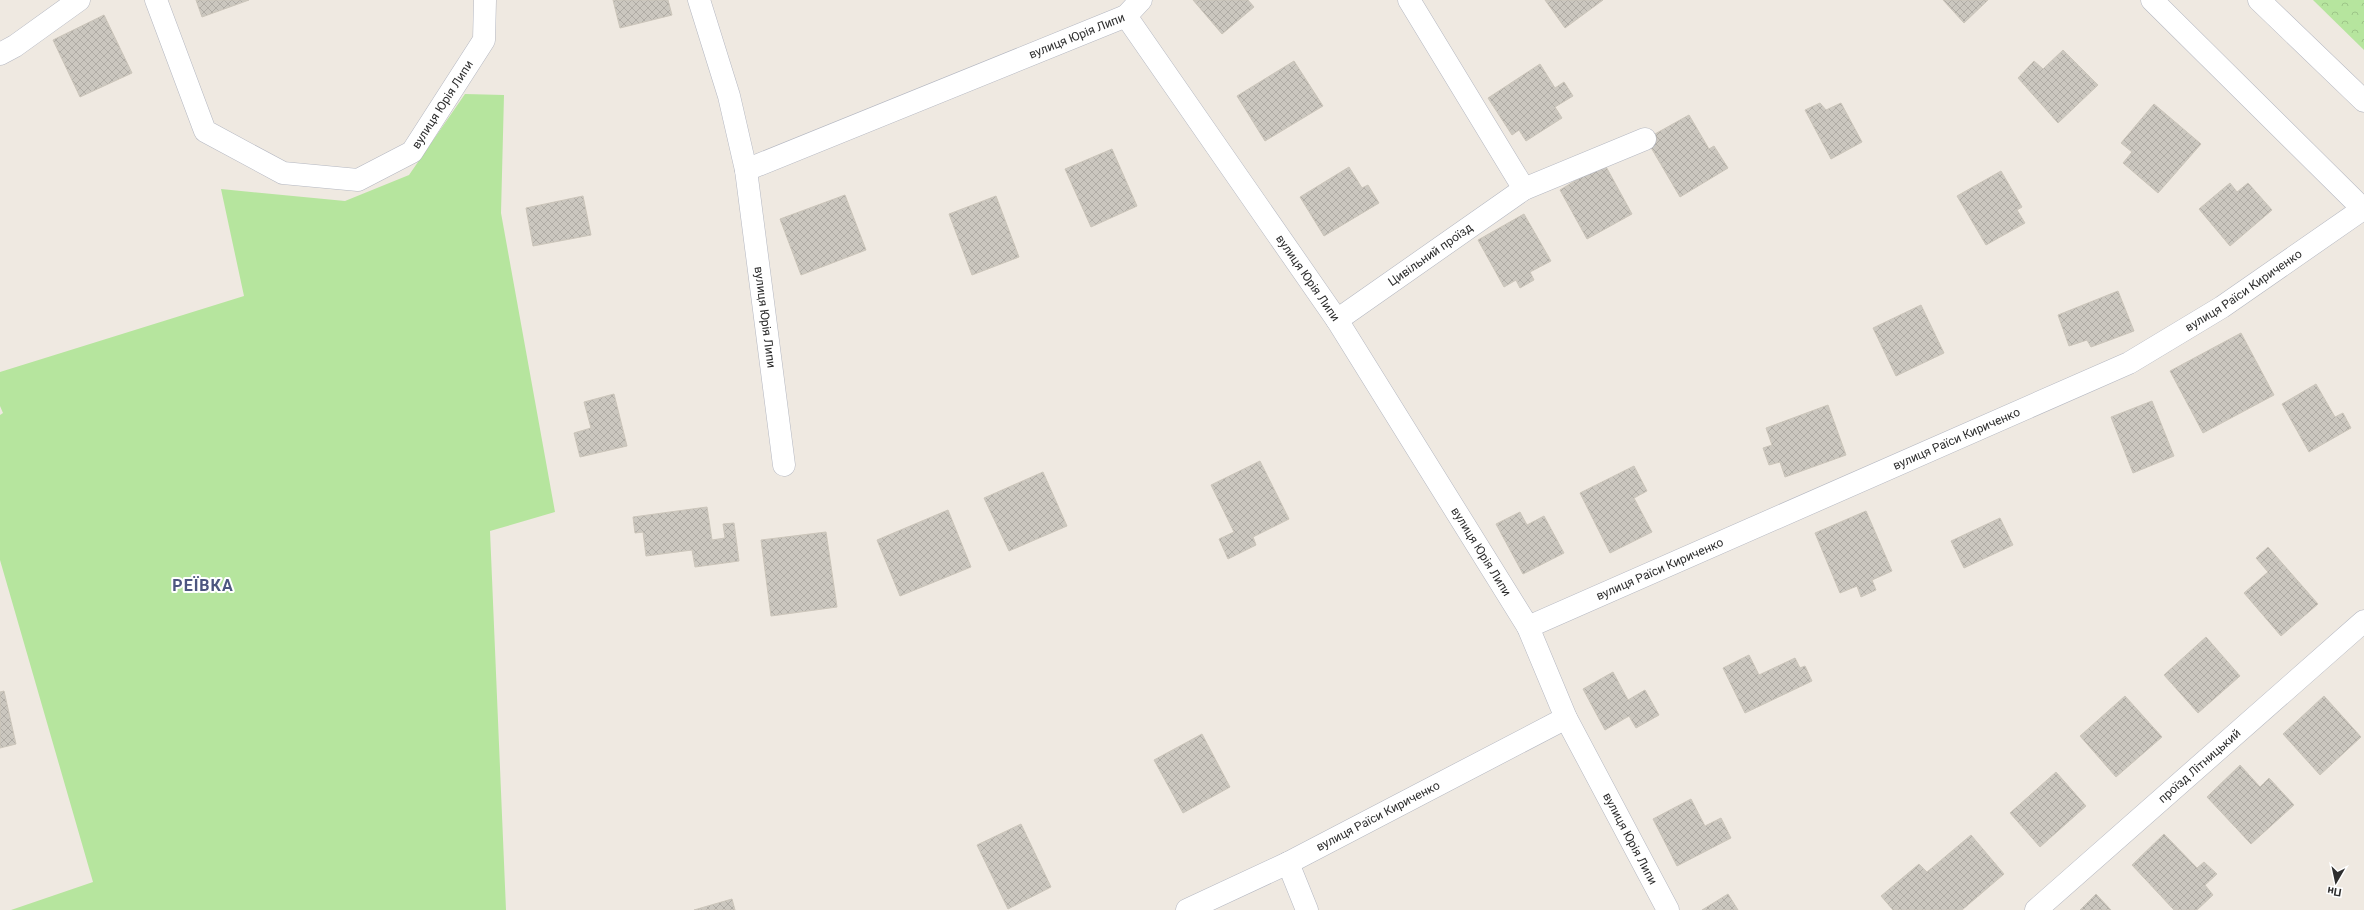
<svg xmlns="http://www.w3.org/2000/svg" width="2364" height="910" viewBox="0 0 2364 910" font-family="Roboto,sans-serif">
  <defs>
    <pattern id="forest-crowns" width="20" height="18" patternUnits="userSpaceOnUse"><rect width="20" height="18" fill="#b6e59e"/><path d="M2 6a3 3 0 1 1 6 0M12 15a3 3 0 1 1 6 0" fill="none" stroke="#9dc588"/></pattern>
    <pattern id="building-cross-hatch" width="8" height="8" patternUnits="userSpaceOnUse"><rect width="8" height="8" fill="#cbc7bf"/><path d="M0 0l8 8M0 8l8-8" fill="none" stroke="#afaba4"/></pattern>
  </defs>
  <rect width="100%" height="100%" fill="#efe9e1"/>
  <path fill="#b6e59e" d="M465,94L504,95L501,213L555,512L490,531L506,910H11L93,882L0,560V415L3,413L0,406V372L244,296L221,189L345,201L409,175Z"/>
  <path fill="url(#forest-crowns)" d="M2313,0H2364V50Z"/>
  <path fill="url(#building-cross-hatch)" stroke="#cbc5ba" d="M196,0H249L202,17Z
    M613,0H668L672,15L620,28Z
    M1193,0H1248L1254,7L1222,34Z
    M1545,0H1603L1565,28Z
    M1943,0H1988L1964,23Z
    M104,15L132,73L80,97L53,40Z
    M2063,50L2098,85L2058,123L2018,78L2034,61L2043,69Z
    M1294,61L1323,106L1265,141L1237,96Z
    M1540,64L1555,88L1564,82L1573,96L1555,107L1562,118L1526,141L1519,130L1512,135L1488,98Z
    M1820,103L1826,110L1841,103L1862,142L1831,159L1805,110Z
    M2154,104L2201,144L2158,193L2123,163L2132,152L2121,143Z
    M1689,115L1709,149L1714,146L1728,168L1680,197L1646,139Z
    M1112,149L1137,206L1091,227L1065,169Z
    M1604,163L1632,214L1587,239L1560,190Z
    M1349,167L1362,188L1368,185L1379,203L1324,236L1300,197Z
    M2001,171L2022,207L2017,210L2025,223L1986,245L1957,196Z
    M2230,183L2237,192L2248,183L2272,210L2230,246L2199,209Z
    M845,195L866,250L801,275L780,219Z
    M583,196L591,235L533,246L526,208Z
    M996,196L1019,257L972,275L949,214Z
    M1524,214L1551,261L1530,272L1534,280L1520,288L1516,280L1504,287L1478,240Z
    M2118,291L2134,331L2091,347L2087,340L2069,346L2058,315Z
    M1921,305L1944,353L1896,376L1873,328Z
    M2241,333L2274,395L2203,433L2170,371Z
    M2316,384L2335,417L2343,413L2351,428L2309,452L2282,404Z
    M614,394L627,446L580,457L574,433L591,428L584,402Z
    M2152,401L2174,456L2133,473L2111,417Z
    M1828,405L1846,455L1785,477L1780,462L1769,465L1763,448L1772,445L1766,428Z
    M1260,461L1289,519L1253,537L1256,545L1228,559L1219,539L1234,532L1211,485Z
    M1634,466L1647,491L1634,498L1652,532L1610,553L1580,493Z
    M1043,472L1067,526L1009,551L984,498Z
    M707,507L712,540L725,538L723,524L734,523L739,561L695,567L692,550L646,556L643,532L635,533L633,517Z
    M948,510L971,567L900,596L877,540Z
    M1866,511L1892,571L1872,580L1876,590L1861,597L1857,586L1840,593L1815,533Z
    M1520,512L1527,525L1544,516L1564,553L1523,574L1496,524Z
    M2000,518L2013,545L1964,568L1951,541Z
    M826,532L837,607L771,616L761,540Z
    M2268,547L2318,604L2281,636L2244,593L2268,572L2256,558Z
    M2206,637L2240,676L2198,713L2164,675Z
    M1749,655L1759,675L1795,658L1800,668L1805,666L1812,681L1745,713L1723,668Z
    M1613,672L1628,700L1645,690L1659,715L1636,728L1629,716L1605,730L1583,689Z
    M4,691L16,744L0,748V692Z
    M2125,696L2162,737L2116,777L2080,736Z
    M2324,696L2361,737L2320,775L2283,734Z
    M1202,734L1230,787L1183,813L1154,760Z
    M2240,765L2260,787L2269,778L2294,805L2251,844L2207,797Z
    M2056,772L2086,806L2040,847L2010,813Z
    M1691,799L1705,826L1721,818L1731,838L1677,866L1653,819Z
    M1021,824L1051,887L1008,909L977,845Z
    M2164,834L2197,868L2204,862L2217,874L2205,885L2213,895L2197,910H2174L2132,865Z
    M1971,835L2004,874L1962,910H1893L1881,896L1919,864L1927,872Z
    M1728,894L1738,910H1702Z
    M2096,894L2111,910H2080Z
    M732,899L735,910H694Z"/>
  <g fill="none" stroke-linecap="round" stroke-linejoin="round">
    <g stroke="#b4b7c1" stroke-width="23">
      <g id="minor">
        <path id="s1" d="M156,0L205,131L283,173L358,180L412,152L484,40L485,0"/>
        <path id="s2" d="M699,0L729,96L746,170L784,465"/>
        <path d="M1409,0L1524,189"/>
        <path d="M2152,0L2364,210"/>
        <path d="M1126,16L1141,0"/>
        <path d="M0,54L15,46L79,0"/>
        <path id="s3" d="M746,170L1126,16L1337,320L1528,627L1566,718L1668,910"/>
        <path id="s4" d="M1337,320L1524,189L1645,139"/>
        <path id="s5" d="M1528,627L2129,363L2222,307L2363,209"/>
        <path d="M1288,863L1307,910"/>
        <path id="s6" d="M1187,910L1288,863L1566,718"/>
        <path id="s7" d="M2036,910L2364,621"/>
      </g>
    </g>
    <g stroke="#b4b7c1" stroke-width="23">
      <path id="secondary" d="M2259,0L2364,101"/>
    </g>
    <use href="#minor" stroke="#fff" stroke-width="22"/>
    <use href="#secondary" stroke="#fff" stroke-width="22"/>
  </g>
  <g text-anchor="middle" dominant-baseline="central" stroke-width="4" stroke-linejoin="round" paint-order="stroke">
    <g font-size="12" fill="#2e2e2e" stroke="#fff">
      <text stroke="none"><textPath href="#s3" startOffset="357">вулиця Юрія Липи</textPath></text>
      <text stroke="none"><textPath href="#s1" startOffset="421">вулиця Юрія Липи</textPath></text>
      <text stroke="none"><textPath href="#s4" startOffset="114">Цивільний проїзд</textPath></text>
      <text stroke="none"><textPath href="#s3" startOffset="729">вулиця Юрія Липи</textPath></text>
      <text stroke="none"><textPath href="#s5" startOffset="792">вулиця Раїси Кириченко</textPath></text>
      <text stroke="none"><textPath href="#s2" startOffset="325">вулиця Юрія Липи</textPath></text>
      <text stroke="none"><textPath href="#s5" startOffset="468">вулиця Раїси Кириченко</textPath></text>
      <text stroke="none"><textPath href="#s3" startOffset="1053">вулиця Юрія Липи</textPath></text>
      <text stroke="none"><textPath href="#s5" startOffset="144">вулиця Раїси Кириченко</textPath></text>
      <text stroke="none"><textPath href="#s7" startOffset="218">проїзд Літницький</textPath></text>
      <text stroke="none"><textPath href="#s6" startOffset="213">вулиця Раїси Кириченко</textPath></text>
      <text stroke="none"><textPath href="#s3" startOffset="1377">вулиця Юрія Липи</textPath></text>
    </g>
    <g font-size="16" font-weight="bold" letter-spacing="1" fill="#4d5680" stroke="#fff">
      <text x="203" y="585">РЕЇВКА</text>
    </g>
  </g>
  <g transform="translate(2336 882) rotate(189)" stroke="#ffffff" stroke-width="3" paint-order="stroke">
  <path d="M0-3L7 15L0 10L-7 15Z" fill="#2e2e2e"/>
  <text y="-6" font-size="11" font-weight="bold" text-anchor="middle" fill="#2e2e2e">Пн</text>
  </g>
</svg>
